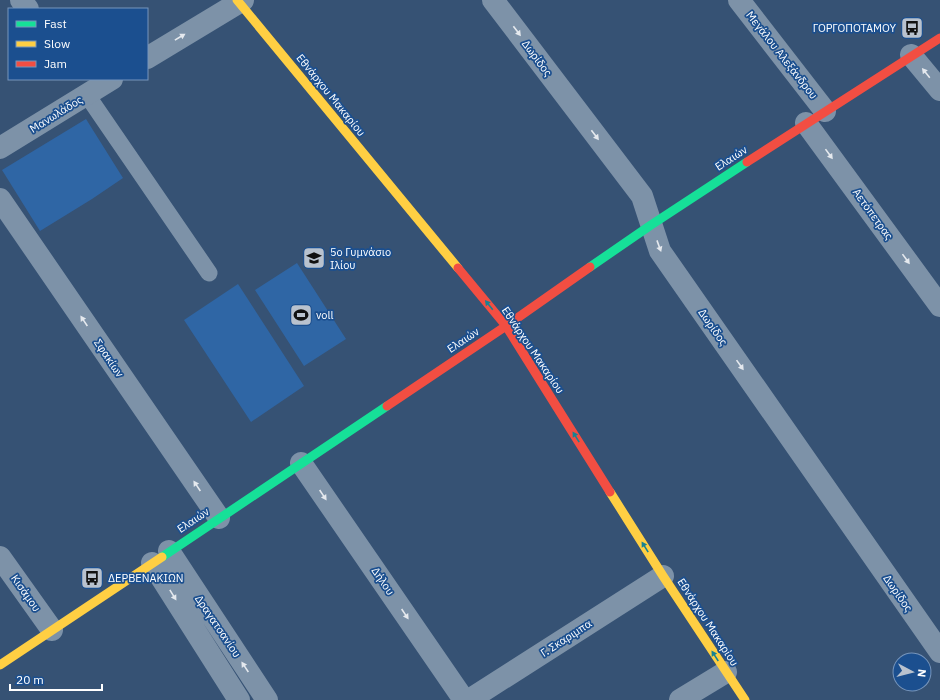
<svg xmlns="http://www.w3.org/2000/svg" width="940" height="700" viewBox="0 0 940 700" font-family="'IBM Plex Sans',sans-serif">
  <rect width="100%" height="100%" fill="#365274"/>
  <path fill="#2f66a5" d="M86,119L123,178L92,199L40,231L2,170Z
    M297,263L346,339L304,366L255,290Z
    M238,284L304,386L251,422L184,320Z"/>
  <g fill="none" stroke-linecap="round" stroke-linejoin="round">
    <path stroke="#7d92a8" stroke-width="17" d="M87,95L209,273"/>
    <path stroke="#7d92a8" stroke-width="22" d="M21,0L28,9
      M493,0L642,196L660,251L940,652
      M739,0L825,111
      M911,55L940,90
      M147,58L243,0
      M806,123L940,306
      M0,148L112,79
      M0,199L219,518
      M301,463L464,700
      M169,551L267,700
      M0,557L52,630
      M152,563L239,700
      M469,700L663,576
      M680,700L726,672"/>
    <path stroke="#16e098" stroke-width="9" d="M590,267L651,225L747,162
      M162,557L387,406"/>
    <path stroke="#ffcf43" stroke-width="9" d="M237,0L458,268
      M610,492L663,576L745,700
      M0,665L162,557"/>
    <path stroke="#f24e42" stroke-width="9" d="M747,162L940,38
      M458,268L506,326L610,492
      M387,406L506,326L590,267"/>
  </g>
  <defs><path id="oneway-solid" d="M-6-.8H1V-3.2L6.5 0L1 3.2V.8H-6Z"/></defs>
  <g fill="#e5e9ee">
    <use href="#oneway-solid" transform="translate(517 31) rotate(53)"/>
    <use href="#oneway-solid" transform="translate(180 37) rotate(-31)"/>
    <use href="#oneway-solid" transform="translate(926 73) rotate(-129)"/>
    <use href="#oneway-solid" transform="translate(595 135) rotate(53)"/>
    <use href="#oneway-solid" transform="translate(829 154) rotate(54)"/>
    <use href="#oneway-solid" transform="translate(659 246) rotate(70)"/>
    <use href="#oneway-solid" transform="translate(906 259) rotate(54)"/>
    <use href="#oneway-solid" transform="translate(84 321) rotate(-124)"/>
    <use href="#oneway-solid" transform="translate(740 365) rotate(55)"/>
    <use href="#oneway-solid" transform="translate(197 486) rotate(-124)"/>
    <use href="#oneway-solid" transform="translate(323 495) rotate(56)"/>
    <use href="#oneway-solid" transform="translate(173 595) rotate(58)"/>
    <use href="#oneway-solid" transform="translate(405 614) rotate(56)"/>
    <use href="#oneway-solid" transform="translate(245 667) rotate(-124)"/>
  </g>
  <g fill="#198292">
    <use href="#oneway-solid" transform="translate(489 305) rotate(-129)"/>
    <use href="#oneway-solid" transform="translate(576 437) rotate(-122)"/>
    <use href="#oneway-solid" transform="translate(645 547) rotate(-122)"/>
    <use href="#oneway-solid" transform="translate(715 656) rotate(-123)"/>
  </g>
  <defs>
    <g id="bus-square" transform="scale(1.15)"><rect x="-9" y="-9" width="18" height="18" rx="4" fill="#b9c2ce" stroke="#1b4f8f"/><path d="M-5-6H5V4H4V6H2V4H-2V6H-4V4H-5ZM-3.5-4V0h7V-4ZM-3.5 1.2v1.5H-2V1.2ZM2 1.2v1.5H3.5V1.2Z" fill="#111"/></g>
    <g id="school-square" transform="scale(1.15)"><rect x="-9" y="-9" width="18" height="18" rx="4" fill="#b9c2ce" stroke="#1b4f8f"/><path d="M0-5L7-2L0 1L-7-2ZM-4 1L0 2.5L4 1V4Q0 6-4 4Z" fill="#111"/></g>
    <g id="stadium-square" transform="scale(1.15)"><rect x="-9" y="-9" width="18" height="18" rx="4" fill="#b9c2ce" stroke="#1b4f8f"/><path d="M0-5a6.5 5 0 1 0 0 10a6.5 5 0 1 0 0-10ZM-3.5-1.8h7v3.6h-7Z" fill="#111"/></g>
  </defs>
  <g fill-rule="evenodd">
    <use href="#bus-square" x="912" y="28"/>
    <use href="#school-square" x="314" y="258"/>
    <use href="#stadium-square" x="301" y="315"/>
    <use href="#bus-square" x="92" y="578"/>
  </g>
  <g text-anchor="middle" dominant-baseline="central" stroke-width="3.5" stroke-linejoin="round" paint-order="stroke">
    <g font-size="11" fill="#fff" stroke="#1b4f8f" text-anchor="start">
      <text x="896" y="28" text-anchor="end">ΓΟΡΓΟΠΟΤΑΜΟΥ</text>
      <text x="330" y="252">5ο Γυμνάσιο<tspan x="330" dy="13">Ιλίου</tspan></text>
      <text x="316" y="315">voll</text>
      <text x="108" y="578">ΔΕΡΒΕΝΑΚΙΩΝ</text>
    </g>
    <g font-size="11" fill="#fff" stroke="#1b4f8f">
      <text transform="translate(782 55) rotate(52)">Μεγάλου Αλεξάνδρου</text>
      <text transform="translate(537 58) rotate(53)">Δωρίδος</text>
      <text transform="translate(331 95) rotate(51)">Εθνάρχου Μακαρίου</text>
      <text transform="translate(56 114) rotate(-32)">Μανωλάδος</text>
      <text transform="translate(731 158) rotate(-33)">Ελαιών</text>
      <text transform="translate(873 214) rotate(54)">Αετόπετρας</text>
      <text transform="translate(713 327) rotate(55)">Δωρίδος</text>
      <text transform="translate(463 340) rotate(-34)">Ελαιών</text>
      <text transform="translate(533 350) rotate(56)">Εθνάρχου Μακαρίου</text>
      <text transform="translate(109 358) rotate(56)">Σφακίων</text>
      <text transform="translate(193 520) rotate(-34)">Ελαιών</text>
      <text transform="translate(383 581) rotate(56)">Δήλου</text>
      <text transform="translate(26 593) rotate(55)">Κισάμου</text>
      <text transform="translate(898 593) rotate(55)">Δωρίδος</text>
      <text transform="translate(708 622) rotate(57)">Εθνάρχου Μακαρίου</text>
      <text transform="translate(218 626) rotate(56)">Δραγατσανίου</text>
      <text transform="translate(566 638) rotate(-33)">Γ. Σκαριμπα</text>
    </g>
  </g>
  <rect x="8" y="8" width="140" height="72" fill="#1b4f8f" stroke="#7695bc"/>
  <rect x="16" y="21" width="20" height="6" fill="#16e098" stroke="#7695bc"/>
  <text x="44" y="28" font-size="12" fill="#ffffff">Fast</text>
  <rect x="16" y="41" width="20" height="6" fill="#ffcf43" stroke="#7695bc"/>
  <text x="44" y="48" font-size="12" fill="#ffffff">Slow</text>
  <rect x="16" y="61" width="20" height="6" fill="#f24e42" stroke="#7695bc"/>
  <text x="44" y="68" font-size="12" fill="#ffffff">Jam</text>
  <g transform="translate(912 672) rotate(97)"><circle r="19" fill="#1b4f8f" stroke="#7695bc"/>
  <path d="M0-3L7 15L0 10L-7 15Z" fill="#b9c2ce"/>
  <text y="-6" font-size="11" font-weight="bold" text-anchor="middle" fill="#ffffff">N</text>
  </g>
  <path d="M10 684v6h92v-6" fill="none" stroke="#ffffff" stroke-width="2"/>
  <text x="16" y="684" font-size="12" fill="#ffffff" stroke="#1b4f8f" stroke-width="3" paint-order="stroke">20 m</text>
</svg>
